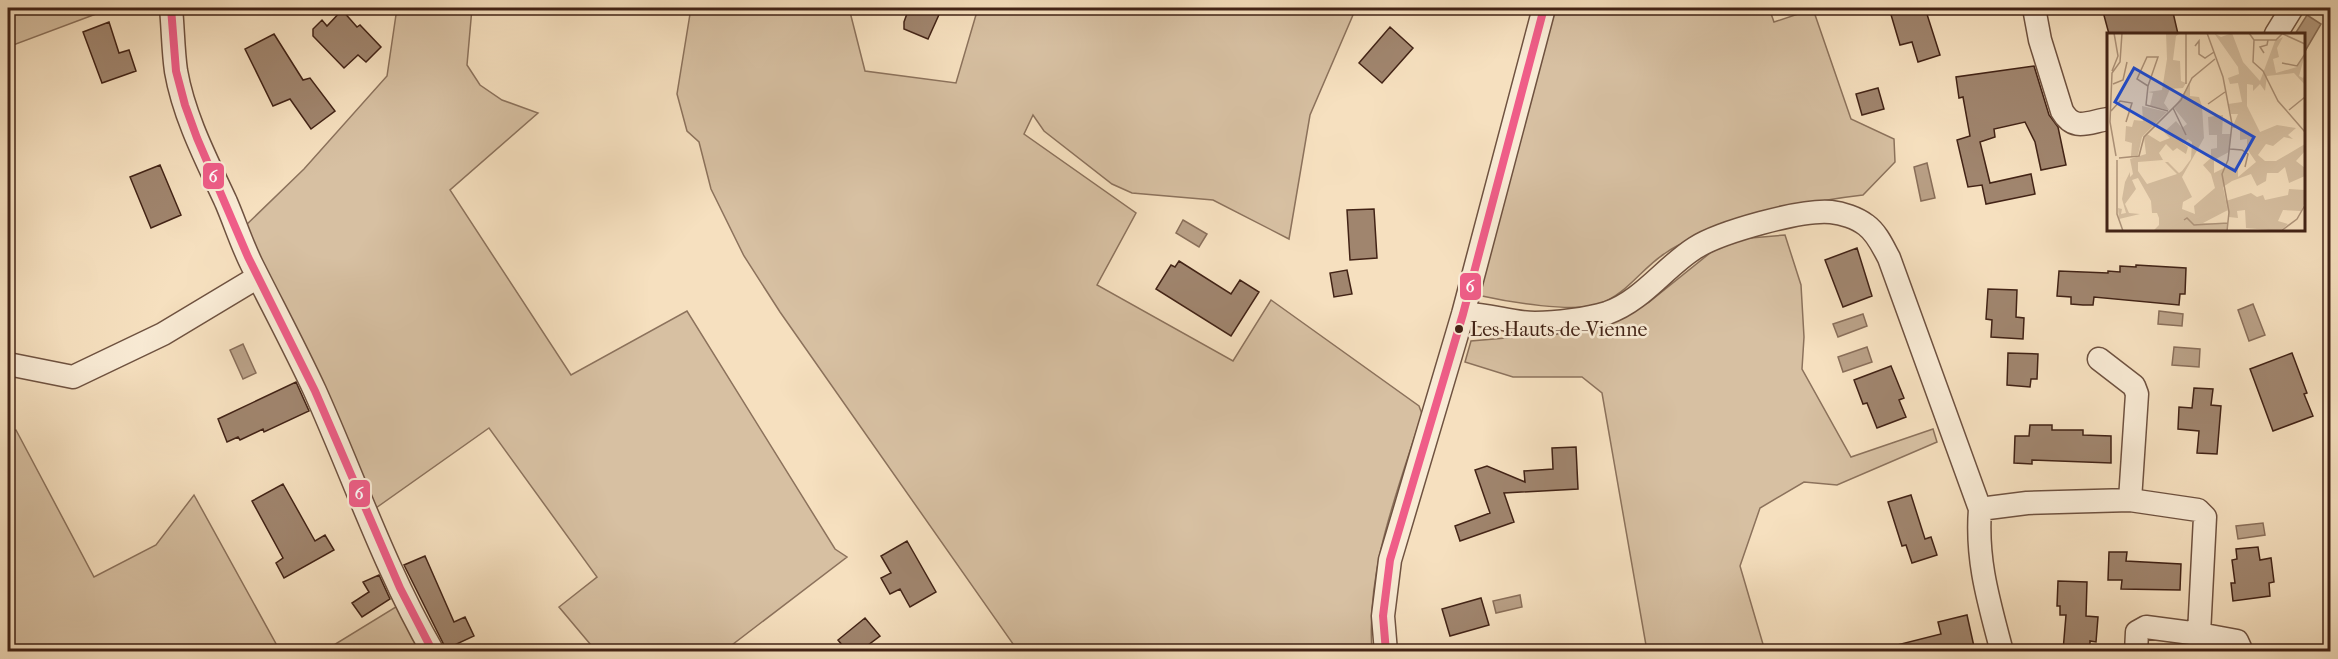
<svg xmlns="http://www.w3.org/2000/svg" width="2338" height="659" viewBox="0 0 2338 659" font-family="'IM FELL French Canon',serif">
  <rect width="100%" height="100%" fill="#f6e0bf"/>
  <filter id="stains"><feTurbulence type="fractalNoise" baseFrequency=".00333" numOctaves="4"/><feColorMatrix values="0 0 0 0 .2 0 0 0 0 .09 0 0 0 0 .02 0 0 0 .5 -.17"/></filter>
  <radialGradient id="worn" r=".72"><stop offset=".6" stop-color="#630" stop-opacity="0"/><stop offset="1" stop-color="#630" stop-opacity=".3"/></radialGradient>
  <path fill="#d7c0a2" stroke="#8c725c" stroke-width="1.5" d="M8,8H112L8,47Z
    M397,8H472L467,65L480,85L502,100L538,113L450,190L571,375L687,311L835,549L847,557L724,651H596L559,607L597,577L489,428L373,510L243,228L304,169L387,76Z
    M691,8H849L865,71L956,83L978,8H1356L1310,115L1289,239L1213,200L1132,193L1112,184L1044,131L1033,115L1024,134L1136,213L1097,285L1233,361L1271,300L1419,406L1422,414C1397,493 1366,568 1372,651H1018L780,312L744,256L711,189L699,142L687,131L677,94Z
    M1555,8H1769L1774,22L1813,9L1851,119L1894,139L1895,162L1863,195C1811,201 1775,210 1726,227C1704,234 1682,241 1664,254C1641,269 1626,295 1599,304C1573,313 1509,302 1482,296L1481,286Z
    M1785,235L1801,285L1804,337L1802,369L1851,457L1933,429L1937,442L1837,485L1804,482L1760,508L1740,566L1765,651H1647L1602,393L1582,377H1513L1465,362L1471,341L1575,332L1613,320L1649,302L1715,249L1739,239Z
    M16,430L94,577L156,545L194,495L280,651H8V432Z
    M399,605L427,651H324Z"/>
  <path fill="#b9a086" stroke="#896e59" stroke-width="1.5" d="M2307,15L2321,24L2304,53V34H2295Z
    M1927,163L1935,198L1921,201L1914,167Z
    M1183,220L1207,234L1199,247L1176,233Z
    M2253,304L2265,335L2249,341L2238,310Z
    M2159,311L2183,314L2182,326L2158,324Z
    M1863,314L1867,326L1838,337L1833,324Z
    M243,344L256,373L243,379L230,350Z
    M1867,347L1872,362L1843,372L1838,357Z
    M2174,347L2200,349L2199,367L2172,365Z
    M2263,523L2265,535L2238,539L2236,526Z
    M1520,595L1522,607L1496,613L1493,601Z"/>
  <path fill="#a0856e" stroke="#422316" stroke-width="1.5" d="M909,8H942L928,39L904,29V22Z
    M1889,8H1925L1940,55L1918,62L1912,42L1900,45Z
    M2102,8H2172L2178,34H2109Z
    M342,10L357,27L360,25L381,47L366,62L358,55L344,68L313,36V29L322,20L327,26Z
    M109,22L119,53L129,50L136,71L102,83L83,32Z
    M1390,27L1413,48L1382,83L1359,63Z
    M274,34L303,80L310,78L335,111L311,129L290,99L273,106L245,49Z
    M2034,66L2049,115L2058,127L2066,165L2041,170L2035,142L2025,122L1994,129L1995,137L1980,142L1990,183L2031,174L2035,194L1986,204L1982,185L1968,187L1957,140L1970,136L1963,97L1959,98L1956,77Z
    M1878,88L1884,109L1862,115L1856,94Z
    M160,165L181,215L151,228L130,177Z
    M1374,209L1377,258L1350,260L1347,210Z
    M1857,248L1872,296L1843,307L1825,260Z
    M1179,261L1231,294L1240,280L1259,292L1231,336L1156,289L1171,265L1175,267Z
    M2136,265L2186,268L2185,294H2180L2179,305L2094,297L2093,305H2083L2071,304V297L2057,296L2059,271L2108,273V271L2120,272V266L2136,267Z
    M1347,270L1352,294L1334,297L1330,273Z
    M1988,289L2017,290L2016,317L2024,318L2023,339L1991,337L1992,320L1986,319Z
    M2008,353L2038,354L2037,379H2031L2030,387L2007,385Z
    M2292,353L2307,393L2304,394L2313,416L2273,431L2250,369Z
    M1891,366L1904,398L1899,400L1906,417L1877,428L1867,403L1863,404L1854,380Z
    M296,382L309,411L264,432L263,429L240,440L238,437L227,442L218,419Z
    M2194,388L2213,389L2211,405L2221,406L2217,454L2197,453L2199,431L2178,429L2179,407L2192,408Z
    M2030,425H2052V430H2083V435L2111,436V463L2032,460V464L2014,463L2015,436H2029Z
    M1576,447L1578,489L1504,493L1514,522L1460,541L1455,526L1490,513L1475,470L1487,466L1525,482L1524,471L1553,469L1552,448Z
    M283,484L315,541L325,535L334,550L284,578L276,563L283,558L252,501Z
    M1911,495L1925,539L1931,537L1937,555L1912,563L1906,545L1902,546L1888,502Z
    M907,541L936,592L910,607L900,589L890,594L881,578L891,573L881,556Z
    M2258,547L2260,560L2271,558L2274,582L2269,583L2270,596L2233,601L2231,583H2235L2232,560L2237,559L2236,549Z
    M2109,552H2127L2126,561L2181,564L2180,590L2121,589L2122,580H2108Z
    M425,556L454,622L465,617L474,636L446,649L404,565Z
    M379,575L390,599L362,617L352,603L369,592L363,582Z
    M2058,581L2087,582L2086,616L2098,617L2096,642L2090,641V651H2063L2066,615H2060V606H2057Z
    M1481,598L1489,625L1450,636L1442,609Z
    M1967,615L1975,651H1898L1897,645L1941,634L1938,622Z
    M865,618L880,636L860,651H847L838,640Z"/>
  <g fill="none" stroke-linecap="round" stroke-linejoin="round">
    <g stroke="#6f5240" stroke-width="25">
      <path id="minor" d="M171,8C173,28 173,50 176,71C184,117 207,161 226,202C235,223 242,245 252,265C273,307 295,348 315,391C354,478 385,569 433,652
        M2034,8L2040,40L2062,111C2074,132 2088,122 2108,119
        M2276,34L2292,8
        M1463,314C1487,313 1511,323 1535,323C1556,323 1587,319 1607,313C1642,301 1665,267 1695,248C1720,232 1802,209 1831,212C1842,213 1857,218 1866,225C1877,233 1883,247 1889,258L1980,509C1976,561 1989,602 2002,652
        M2099,359L2134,386L2137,394L2130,500
        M8,364L73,377L163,334L258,277
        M1980,509L2027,503L2130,500L2198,510L2205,517L2199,634L2237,641L2242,652
        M1386,652L1383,616L1390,560L1463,314L1544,8
        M2136,652L2137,632L2146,627L2199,634"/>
    </g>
    <use href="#minor" stroke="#f9ebd5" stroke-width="22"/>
    <g stroke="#f9ebd5" stroke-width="12">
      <path id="bus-1" d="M171,8L176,71L185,105L197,138L248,257L315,391L400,588L433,652
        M1386,652L1383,616L1390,560L1463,314L1544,8"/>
    </g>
    <use href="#bus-1" stroke="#ef5d88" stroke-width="8"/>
  </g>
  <circle fill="#422316" stroke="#f9ebd5" stroke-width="2" cx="1459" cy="329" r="5"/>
  <g text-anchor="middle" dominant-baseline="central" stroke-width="5" stroke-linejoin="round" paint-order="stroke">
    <g font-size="20" fill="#422316" stroke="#f9ebd5" text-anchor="start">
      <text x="1470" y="329">Les Hauts-de-Vienne</text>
    </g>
  </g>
  <g transform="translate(2107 33)">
    <rect width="198" height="198" fill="#f6e0bf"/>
    <path d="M59,0H74L69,3L66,27L73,28L74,48L79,50L76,55L63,56L57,70L62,77L43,73L46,60L41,59L55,57L60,26ZM107,0L114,4L125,0L136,29L153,48L168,8L176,4L170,15L172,24L166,26L169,40L190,34L198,22L192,43L196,45L198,41V52L187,40L160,43L158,58L153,51L146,58V52L140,51V73L153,99L170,92L189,95L181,102L186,106L177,104L166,113L159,111L151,122L158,128H169L198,111V118L189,128L198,135V143L182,150L178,134L171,140H160L159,148L150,153L144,141L125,148L116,154L121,177L96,190L120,191V198H46L52,192V185L50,180H45L44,168L31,145L25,147L29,156L18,171L22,180L33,181L12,186L11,175L15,176L14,181L19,180L15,166L18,149L23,139V144L26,141L23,126L39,121L37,104L40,101L53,109L63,105L57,99L69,88L75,95L80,91L67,75L83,50V63L92,64L95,73L97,105L75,144L85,164L76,169L75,176L88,181L87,173L108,155L104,141L96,132L104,125V116L110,115V102H102L101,84L116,82L115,101H124L122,119L107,127V140L121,133L131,136V144L149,129L140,116V106L133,107V95H125L131,81H124L121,71L135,69L131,50L123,51L121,45L132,41L131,34ZM81,106L85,109L84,126L75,138L72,140L61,129H58L70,141L40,151L31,138V129L56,127L52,120L59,111L66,118L70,115L79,121L81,114L76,110ZM35,73L60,79L35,104L31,122L24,123L25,110L18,108L19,93L25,94L27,87L36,88ZM182,156L198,157V169L194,178L176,177L171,188L181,191L173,198L139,195L138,177L130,178L131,185L122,184L119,168L144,160L150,164L156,162L158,167L181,162Z" fill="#d7c0a2" fill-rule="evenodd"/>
    <path fill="none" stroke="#ae947b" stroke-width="1.5" d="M79,0V51M100,0L116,44L125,91L121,127L115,141L122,179L120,198M142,0L147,7L146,29L156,38L171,68L198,99M176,1L198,11M147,7H169L176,0M88,13L92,8V21L98,25L107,19M157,20L153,14L160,12L161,7M175,30L190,33L198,21M5,38L11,23L7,0M6,51L16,47L20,29M41,53L51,24H40L30,46L41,53L39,72L61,78M101,71L118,59M66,75L79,102M182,77L198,64M4,78L13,68L25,70L19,89M123,116L135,117L141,121L138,134M9,123L3,89L5,40L13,29L15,0M12,125L32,123L37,104L74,67L85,45L108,26M10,127V181L16,198M77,187L80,185L87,192L121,190M174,198L190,186L198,172"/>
    <path fill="#1d4ed8" fill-opacity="0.15" stroke="#1d4ed8" stroke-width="3" d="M27,35L147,104L128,138L8,69Z"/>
    <rect width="198" height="198" fill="none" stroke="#422316" stroke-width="3"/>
  </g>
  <g stroke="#f9ebd5" stroke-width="2">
    <rect x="202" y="162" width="23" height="28" rx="6" fill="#ef5d88"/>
    <rect x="1459" y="272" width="23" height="29" rx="6" fill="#ef5d88"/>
    <rect x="348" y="479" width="23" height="29" rx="6" fill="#ef5d88"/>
  </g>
  <g font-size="16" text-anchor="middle" font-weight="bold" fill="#fff">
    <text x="213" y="182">6</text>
    <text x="1470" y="292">6</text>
    <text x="359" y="499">6</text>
  </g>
  <rect width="2338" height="659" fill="none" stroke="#f6e0bf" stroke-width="30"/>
  <rect x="9" y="9" width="2320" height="641" fill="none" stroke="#422316" stroke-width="3"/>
  <rect x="15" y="15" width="2308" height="629" fill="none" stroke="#422316" stroke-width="1.5"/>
  <rect width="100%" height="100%" filter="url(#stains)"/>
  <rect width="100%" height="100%" fill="url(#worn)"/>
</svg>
